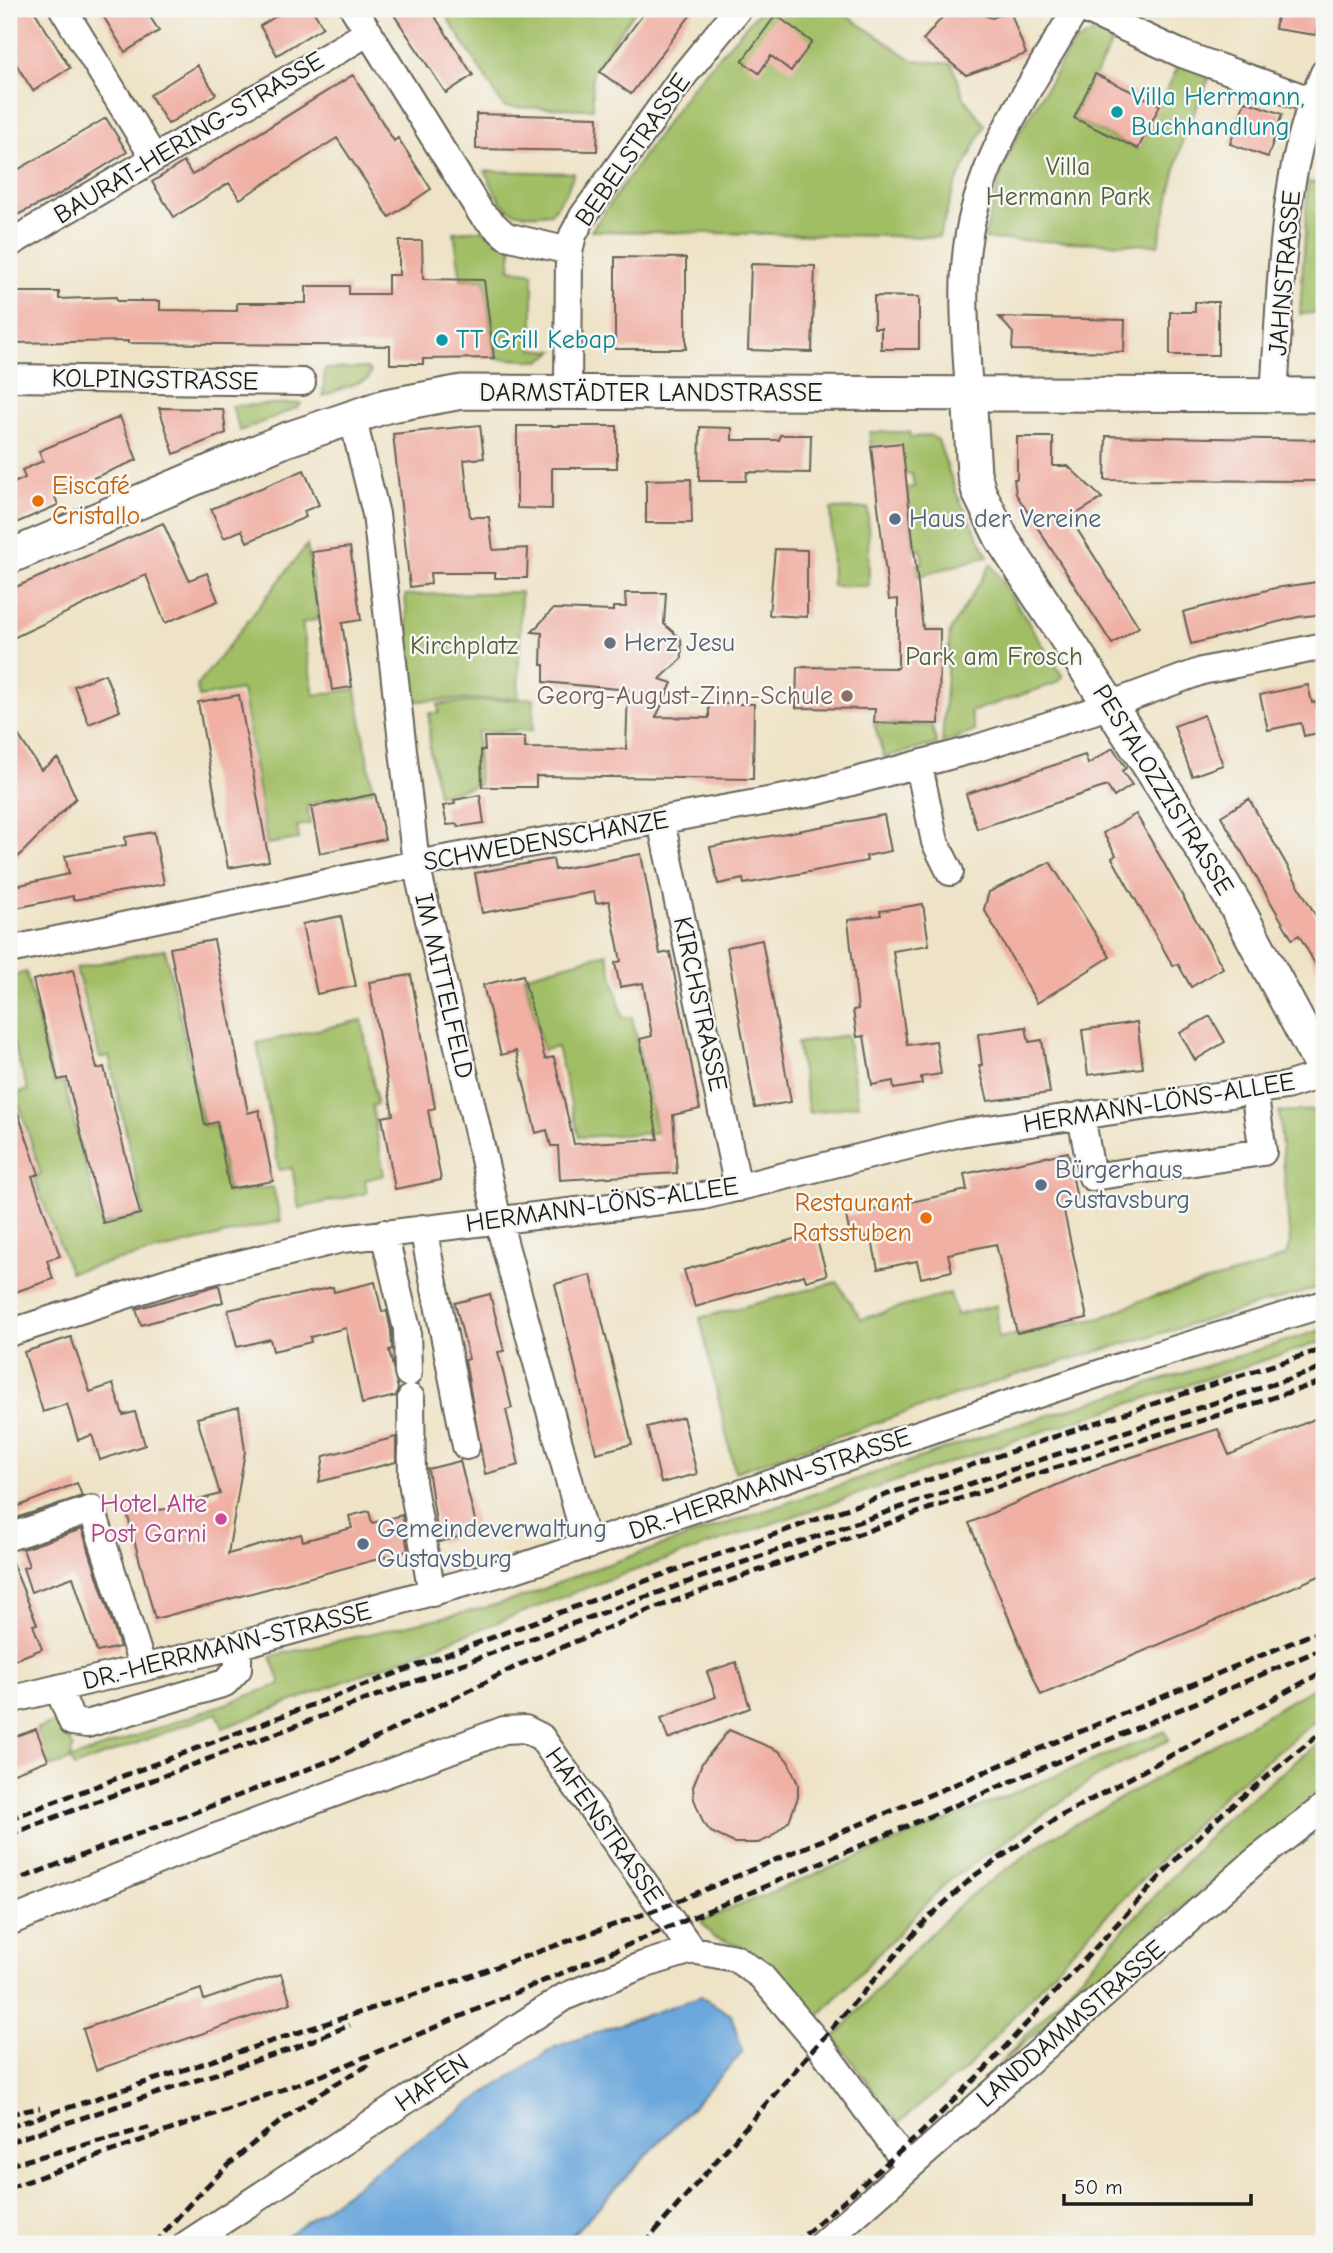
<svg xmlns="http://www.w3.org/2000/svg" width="1333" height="2253" viewBox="0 0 1333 2253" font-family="'Comic Neue',sans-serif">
  <rect width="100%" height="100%" fill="#f6f6f2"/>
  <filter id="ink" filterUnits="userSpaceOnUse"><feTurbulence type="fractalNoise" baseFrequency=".0143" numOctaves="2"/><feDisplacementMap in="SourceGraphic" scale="14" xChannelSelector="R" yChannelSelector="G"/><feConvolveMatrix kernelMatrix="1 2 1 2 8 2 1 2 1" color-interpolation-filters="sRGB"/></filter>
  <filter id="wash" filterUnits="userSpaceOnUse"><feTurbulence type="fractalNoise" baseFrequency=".00686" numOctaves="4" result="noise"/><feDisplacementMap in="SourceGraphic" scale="28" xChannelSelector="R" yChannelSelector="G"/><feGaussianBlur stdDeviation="1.57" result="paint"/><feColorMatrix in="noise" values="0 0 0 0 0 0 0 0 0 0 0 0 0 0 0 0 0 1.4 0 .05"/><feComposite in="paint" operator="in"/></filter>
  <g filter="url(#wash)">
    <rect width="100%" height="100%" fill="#eee3c6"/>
    <path fill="#a1be65" stroke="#5e6d40" stroke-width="2" d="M442,9H636L592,72L593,109L504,107Z
      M761,9H837L913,60L952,64L964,98L985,125L954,188L939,237L591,231L690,89Z
      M1094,32L1114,38L1074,118L1137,149L1180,63L1211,74L1183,138L1158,245L984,239L1003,167L1018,135L1072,45Z
      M485,171L574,173L567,191L551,213C506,218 503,210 485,171Z
      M1308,182L1324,184V296L1314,313L1300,314Z
      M482,230L512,247L510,269L533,273V349L554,351L540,361L494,358L484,280L461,279L454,232Z
      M367,368L371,372L368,379L323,396L325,369Z
      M301,403L299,407L240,431L232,406Z
      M869,432H910V438L929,435L938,440L957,495L988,556L917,577L915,565L923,563L921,549L914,550L907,488L914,487L912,474H905L871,446Z
      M868,508L869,586H832L831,509Z
      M307,545L319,619L302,623L314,695L356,689L373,791L307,805L310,824L297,826L299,839L267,844L242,690L199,697L197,686Z
      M991,564L1063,677L1054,684L970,712L975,731L942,743L950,631Z
      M521,592L518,698L414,701L405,595Z
      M534,698L533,730L477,732L479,785L438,795L430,751L429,713H439L438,704Z
      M874,723L932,726L937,744L884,757Z
      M165,949L204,1126L216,1125L228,1192L273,1187L281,1221L70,1272L34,1177L41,1174L16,1094L28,1090L9,1031V977L26,972L54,1084L64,1083L101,1225L144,1214L109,1056L100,1058L76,968Z
      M607,953L623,1018L632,1017L657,1133L579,1137L557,1047L543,1050L524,976Z
      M362,1020L377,1104L372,1106L384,1175L365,1180L367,1193L299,1208L292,1168L279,1170L257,1043Z
      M847,1035L858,1105L809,1113L797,1043Z
      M1314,1110L1324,1117V1286L1003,1379L735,1472L700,1318L837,1282L861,1319L950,1293L956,1315L997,1305L998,1338L1101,1318L1142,1300L1262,1266L1286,1255L1290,1243L1279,1112Z
      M1324,1329V1341L1016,1440L607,1580L223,1728L217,1713L74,1767L71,1759L281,1684L271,1656L484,1608L527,1596L582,1573L998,1431Z
      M1324,1682V1714L1225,1794L1069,1954L968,2067L898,2123L834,2038L902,1962L966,1899L1044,1842Z
      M59,1721L64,1722L73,1748L70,1760L50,1767L36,1729Z
      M1165,1731L1169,1740L1096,1777L946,1883L818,2017C785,1978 767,1949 714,1938L701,1921Z
      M1324,1738V1790L1167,1919L999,2065L1225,1819Z"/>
    <path fill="#6ca7dc" stroke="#44627c" stroke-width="2" d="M701,1996L731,2015L743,2052L564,2244H275L469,2104L555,2047Z"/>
    <g id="blocks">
      <path fill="#f0b0a4" d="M9,9H33L70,68L33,91L9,53Z
        M99,9H145L159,31L125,52Z
        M288,9H312L323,27L277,55L260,26Z
        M390,9H430L473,75L446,93Z
        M647,9H695L631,94L600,72Z
        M949,9H957L968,15L973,11L992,18L1010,11L1026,54L966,75L923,40Z
        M1278,9H1319L1316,35L1275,29Z
        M776,15L812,42L791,71L771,56L759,73L742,61Z
        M197,65L216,94L168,124L150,95Z
        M1095,74L1160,105L1138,149L1074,118Z
        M353,75L394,141L398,138L431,189L389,217L337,138L240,199L229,183L174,217L152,182L184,162L192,175Z
        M1245,101L1282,114L1268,157L1230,144Z
        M476,114L598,117L597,151L476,149Z
        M106,118L127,152L58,195L9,219V175Z
        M399,241H422L423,279L484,280L494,358L423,359V364H390V346L128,343V341L12,343V336H9V300H17V292H59V299L116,297L117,301H160V310L237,311V303H306V286H349V294H388V275H399Z
        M615,257L686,258V349H615Z
        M751,264L815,266L812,352L748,350Z
        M874,296L919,297V349H881V328H874Z
        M1195,302H1218V355H1170V312H1195Z
        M999,317L1125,320L1124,352L1012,350L1013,333Z
        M159,408L223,409L226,433L174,454Z
        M120,417L137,460L54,494L58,505L9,526V485L25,478L22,470L43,461L39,451Z
        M480,425L484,458L464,460L470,517H489L493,550L528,548L527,578H495V573H430L431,584L410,587L393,434Z
        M517,426H617V468H552V509L517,508Z
        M700,427L732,428V440H779L780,435H811L810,473L747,472L746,481H699Z
        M1106,436L1324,440V481L1105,480Z
        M1017,437H1053V466H1068L1102,498L1070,518L1139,627L1112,644L1016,494L1014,479H1017Z
        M902,443L923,629H940L939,724L874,723L875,709L796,708L797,667L898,668V599L889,600L871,446Z
        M304,470L319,505L304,511L306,517L247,542L242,530L224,538L211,509Z
        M691,479L692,523H646V480Z
        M163,523L189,580L207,573L218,601L165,623L146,575L9,640V590Z
        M350,547L361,620L342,623L352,687L332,690L312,552Z
        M775,549L807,550V617L769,615Z
        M1324,581V614L1298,617L1191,644L1183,612L1275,588Z
        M625,593H666L664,624L681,639L682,658L660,679L672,683L656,717L709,718V704H754L753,779L536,776V787H482L481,750H485L484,737H525V748L626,749L628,690L544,682V665H541L542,633L532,632L553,609L613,611V607H626Z
        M105,674L120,711L89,724L74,686Z
        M1308,685L1312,703L1316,702L1323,732L1304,736L1301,723L1268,730L1260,695Z
        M239,695L269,861L228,868L198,702Z
        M1204,715L1223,765L1192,776L1174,726Z
        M9,721L41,770L58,758L76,798L9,866Z
        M1113,748L1126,768L1122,771L1132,785L1114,797L1107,786L977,829L966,794L1085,755L1088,764Z
        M375,794L385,839L320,853L311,807Z
        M480,795L484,823L458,827L457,824L447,825L443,806L455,804L454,800Z
        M1249,799L1324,930V980L1299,935L1292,939L1221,816Z
        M1136,814L1223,968L1191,987L1178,964L1173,966L1130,890L1112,858L1116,855L1103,833Z
        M884,815L891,851L866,856L867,861L766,880L744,884L743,879L718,884L710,847Z
        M154,832L164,884L73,900V896L16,908L11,887L69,874L65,856L126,845L125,837Z
        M641,854L660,954L670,952L700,1109L673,1115L677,1173L560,1180L558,1146H551L547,1130L536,1133L516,1051L501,1055L483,985L523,975L545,1059L554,1057L574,1144L658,1139L640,1039L652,1036L643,983L620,987L615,963L621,961L609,901L596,903L594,892L482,913L475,873L553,859L555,870Z
        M1050,862L1110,957L1037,1003L984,909L989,892Z
        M923,904L929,945L893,951L907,1045L936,1041L941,1074L921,1077L922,1084L894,1089L893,1081L872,1085L864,1036L857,1037L853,1010L858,1009L848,920L881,915L880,911Z
        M341,916L356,986L317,994L302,924Z
        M214,940L248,1113L259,1110L273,1181L229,1189L217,1122L205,1125L170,948Z
        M762,940L791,1102L755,1108L727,947Z
        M73,970L97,1069L104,1067L140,1214L103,1223L67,1078L58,1080L33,980Z
        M411,975L435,1108L428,1110L441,1180L395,1189L382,1117L393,1115L369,982Z
        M1210,1016L1225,1042L1195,1060L1180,1033Z
        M1137,1022L1143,1068L1088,1075L1082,1030Z
        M1026,1027L1029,1042L1042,1040L1050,1093L988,1101L979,1065H982L978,1034Z
        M9,1096H12L39,1174L32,1176L60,1256L47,1260L53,1279L9,1294V1274L15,1272L9,1254Z
        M1068,1152L1077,1199L1062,1202L1087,1318L1017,1333L996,1244L948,1254L952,1271L921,1278L917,1261L878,1269L872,1240L869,1241L868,1236L851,1240L846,1216L967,1190L964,1174Z
        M815,1233L827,1275L806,1281L804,1275L695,1307L684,1270Z
        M591,1275L632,1444L596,1453L555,1284Z
        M375,1282L382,1312L387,1311L391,1331L392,1349L389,1350L398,1389L396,1396L362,1404L346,1328L310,1337L311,1342L273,1351L270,1339L237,1347L228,1310L333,1287L334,1292Z
        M219,1285L223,1302L141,1325L136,1309Z
        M490,1294L504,1351L498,1352L512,1408L506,1410L519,1465L485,1474L465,1360L469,1359L455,1303Z
        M71,1337L90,1392L113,1384L123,1415L135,1412L145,1445L100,1460L92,1435L78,1440L67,1404L43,1412L24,1352Z
        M239,1407L245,1451L228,1554L301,1534L303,1541L352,1528L349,1516L369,1511L372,1523L402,1515L408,1551L155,1619L127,1513L167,1509L220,1494L197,1418Z
        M1324,1415V1574L1041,1695L969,1523L1092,1470L1218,1429L1229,1455Z
        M683,1417L697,1474L661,1483L647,1427Z
        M396,1437V1462L319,1482L324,1456Z
        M460,1461L478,1532L439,1542L428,1469Z
        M77,1483L82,1496L13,1519L9,1510Z
        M82,1529L120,1647L97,1652L73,1577L31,1592L23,1568L29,1566L23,1549Z
        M9,1555L37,1624L33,1625L42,1649L9,1662Z
        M736,1662L750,1708L668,1739L661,1718L716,1697L707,1672Z
        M36,1729L48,1760L9,1775V1739Z
        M729,1730L779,1751L788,1761L798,1784V1797L789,1821L770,1838L758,1843H734L711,1832L703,1822L694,1799L693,1787L702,1763Z
        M281,1974L291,2003L96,2070L83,2029L201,1989L204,2000Z"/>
    </g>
  </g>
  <g filter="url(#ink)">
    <use href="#blocks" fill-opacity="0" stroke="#666258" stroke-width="2"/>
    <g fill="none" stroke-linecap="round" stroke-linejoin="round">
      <g stroke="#666258" stroke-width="30">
        <path id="minor" d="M63,9L154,158
          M354,9L481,213L506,236L569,251
          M1084,9L1182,54L1324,105
          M9,244L369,32
          M9,378L302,382
          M568,391L569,251L573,235L583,216L684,75L738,9
          M969,393C966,342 960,285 969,234C983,152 1035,79 1076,9
          M1274,394C1282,286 1279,173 1324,73
          M352,416L376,514L416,864L498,1220L587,1546
          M919,766L935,842L950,872
          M661,821L738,1188
          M9,950L416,864L807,794L971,750L1093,711L1202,671L1324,646
          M1081,1115L1092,1177L1263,1152L1254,1091
          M423,1228L466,1446
          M384,1233L407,1329L408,1373
          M9,1333L170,1281L342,1239L703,1196L960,1133L1286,1086L1324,1074
          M411,1398L412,1482L432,1593
          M9,1537L92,1509L143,1668
          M58,1688L72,1722L87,1724L225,1683L238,1669V1645
          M9,1700L254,1641L515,1569L1131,1363L1324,1304
          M9,1922L211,1839L504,1730L525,1729L541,1737L692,1950
          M187,2244L564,1997L643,1965L692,1950L735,1958L761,1976L817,2042L909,2167
          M822,2244L1254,1862L1324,1807"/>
      </g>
      <g stroke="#666258" stroke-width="37">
        <path id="major" d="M969,393L974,473L979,492L1002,539L1187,824L1236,906L1324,1071
          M9,557L285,440L386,406L462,392L1324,395"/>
      </g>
      <use href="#minor" stroke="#fff" stroke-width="26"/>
      <use href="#major" stroke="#fff" stroke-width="33"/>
      <path stroke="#1c1c1c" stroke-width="5" stroke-dasharray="10 5" stroke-linecap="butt" d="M9,1819C445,1655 879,1488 1324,1349
        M9,1835C443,1668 880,1507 1324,1368
        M9,1883L337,1758L519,1665L658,1607L928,1509L1324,1381
        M9,2114L40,2108
        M9,2127L462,1979L661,1908L1324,1629
        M9,2142L294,2048L350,2025
        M9,2165L151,2127
        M9,2188L323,2075L1324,1648
        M155,2244C213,2172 288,2107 371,2064
        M644,2244L926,1920L974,1876L1054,1820L1324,1671
        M794,2244L920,2134L985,2069L1179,1856L1224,1812L1324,1730"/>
    </g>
  </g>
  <g fill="#0f9aa8" stroke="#f6f6f2" stroke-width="2.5">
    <circle cx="1117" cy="112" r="7"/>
    <circle cx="442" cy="340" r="7"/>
  </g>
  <g fill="#e8710a" stroke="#f6f6f2" stroke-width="2.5">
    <circle cx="38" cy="501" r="7"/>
    <circle cx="926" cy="1218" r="7"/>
  </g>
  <g fill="#5c6f8a" stroke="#f6f6f2" stroke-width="2.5">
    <circle cx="895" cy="519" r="7"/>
    <circle cx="1041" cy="1185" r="7"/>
    <circle cx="363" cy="1544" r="7"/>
  </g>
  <circle fill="#6b7280" stroke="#f6f6f2" stroke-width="2.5" cx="610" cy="643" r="7"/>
  <circle fill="#8d6e63" stroke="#f6f6f2" stroke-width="2.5" cx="847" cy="696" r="7"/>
  <circle fill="#d1479c" stroke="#f6f6f2" stroke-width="2.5" cx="221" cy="1519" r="7"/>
  <g text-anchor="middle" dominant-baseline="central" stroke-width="5" stroke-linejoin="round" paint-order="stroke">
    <g font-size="26" fill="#0d838f" stroke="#f6f6f2" text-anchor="start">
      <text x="1131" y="97">Villa Herrmann,<tspan x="1131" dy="30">Buchhandlung</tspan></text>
      <text x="456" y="340">TT Grill Kebap</text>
    </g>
    <g font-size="26" fill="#1c1c1c" stroke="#f6f6f2">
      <text transform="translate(189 138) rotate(-31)">BAURAT-HERING-STRASSE</text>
      <text transform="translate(633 150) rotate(-55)">BEBELSTRASSE</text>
      <text transform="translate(1285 273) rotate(-85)">JAHNSTRASSE</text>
      <text transform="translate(155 380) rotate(1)">KOLPINGSTRASSE</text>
      <text x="651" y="393">DARMSTÄDTER LANDSTRASSE</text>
      <text transform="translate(1163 790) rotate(58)">PESTALOZZISTRASSE</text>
      <text transform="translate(546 841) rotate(-10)">SCHWEDENSCHANZE</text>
      <text transform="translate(444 986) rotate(77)">IM MITTELFELD</text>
      <text transform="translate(700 1004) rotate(78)">KIRCHSTRASSE</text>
      <text transform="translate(1159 1103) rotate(-9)">HERMANN-LÖNS-ALLEE</text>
      <text transform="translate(602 1205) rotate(-8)">HERMANN-LÖNS-ALLEE</text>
      <text transform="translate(770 1484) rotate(-19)">DR.-HERRMANN-STRASSE</text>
      <text transform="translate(227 1646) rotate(-14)">DR.-HERRMANN-STRASSE</text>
      <text transform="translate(604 1826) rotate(55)">HAFENSTRASSE</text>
      <text transform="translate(1071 2024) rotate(-41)">LANDDAMMSTRASSE</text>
      <text transform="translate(432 2083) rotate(-34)">HAFEN</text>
    </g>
    <g font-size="26" fill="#515d39" stroke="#f6f6f2">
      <text x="1068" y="167">Villa<tspan x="1068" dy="30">Hermann Park</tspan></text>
      <text x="464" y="646">Kirchplatz</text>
      <text x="994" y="657">Park am Frosch</text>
    </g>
    <g font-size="26" fill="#c56008" stroke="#f6f6f2" text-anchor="start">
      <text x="52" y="486">Eiscafé<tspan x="52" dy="30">Cristallo</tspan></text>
      <text x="912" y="1203" text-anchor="end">Restaurant<tspan x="912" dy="30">Ratsstuben</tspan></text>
    </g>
    <g font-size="26" fill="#4e5e75" stroke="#f6f6f2" text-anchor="start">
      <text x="909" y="519">Haus der Vereine</text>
      <text x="1055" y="1170">Bürgerhaus<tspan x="1055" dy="30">Gustavsburg</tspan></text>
      <text x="377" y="1529">Gemeindeverwaltung<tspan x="377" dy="30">Gustavsburg</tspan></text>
    </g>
    <g font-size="26" fill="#5b616d" stroke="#f6f6f2" text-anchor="start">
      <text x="624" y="643">Herz Jesu</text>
    </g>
    <g font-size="26" fill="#785e54" stroke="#f6f6f2" text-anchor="end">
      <text x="833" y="696">Georg-August-Zinn-Schule</text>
    </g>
    <g font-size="26" fill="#b23c85" stroke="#f6f6f2" text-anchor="end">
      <text x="207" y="1504">Hotel Alte<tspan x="207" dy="30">Post Garni</tspan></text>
    </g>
  </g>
  <rect width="1333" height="2253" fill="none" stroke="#f6f6f2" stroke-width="35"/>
  <path d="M1064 2194v10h187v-10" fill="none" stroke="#1c1c1c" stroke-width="3.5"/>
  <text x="1074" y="2194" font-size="21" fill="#1c1c1c" stroke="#f6f6f2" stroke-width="5" paint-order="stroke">50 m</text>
</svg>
